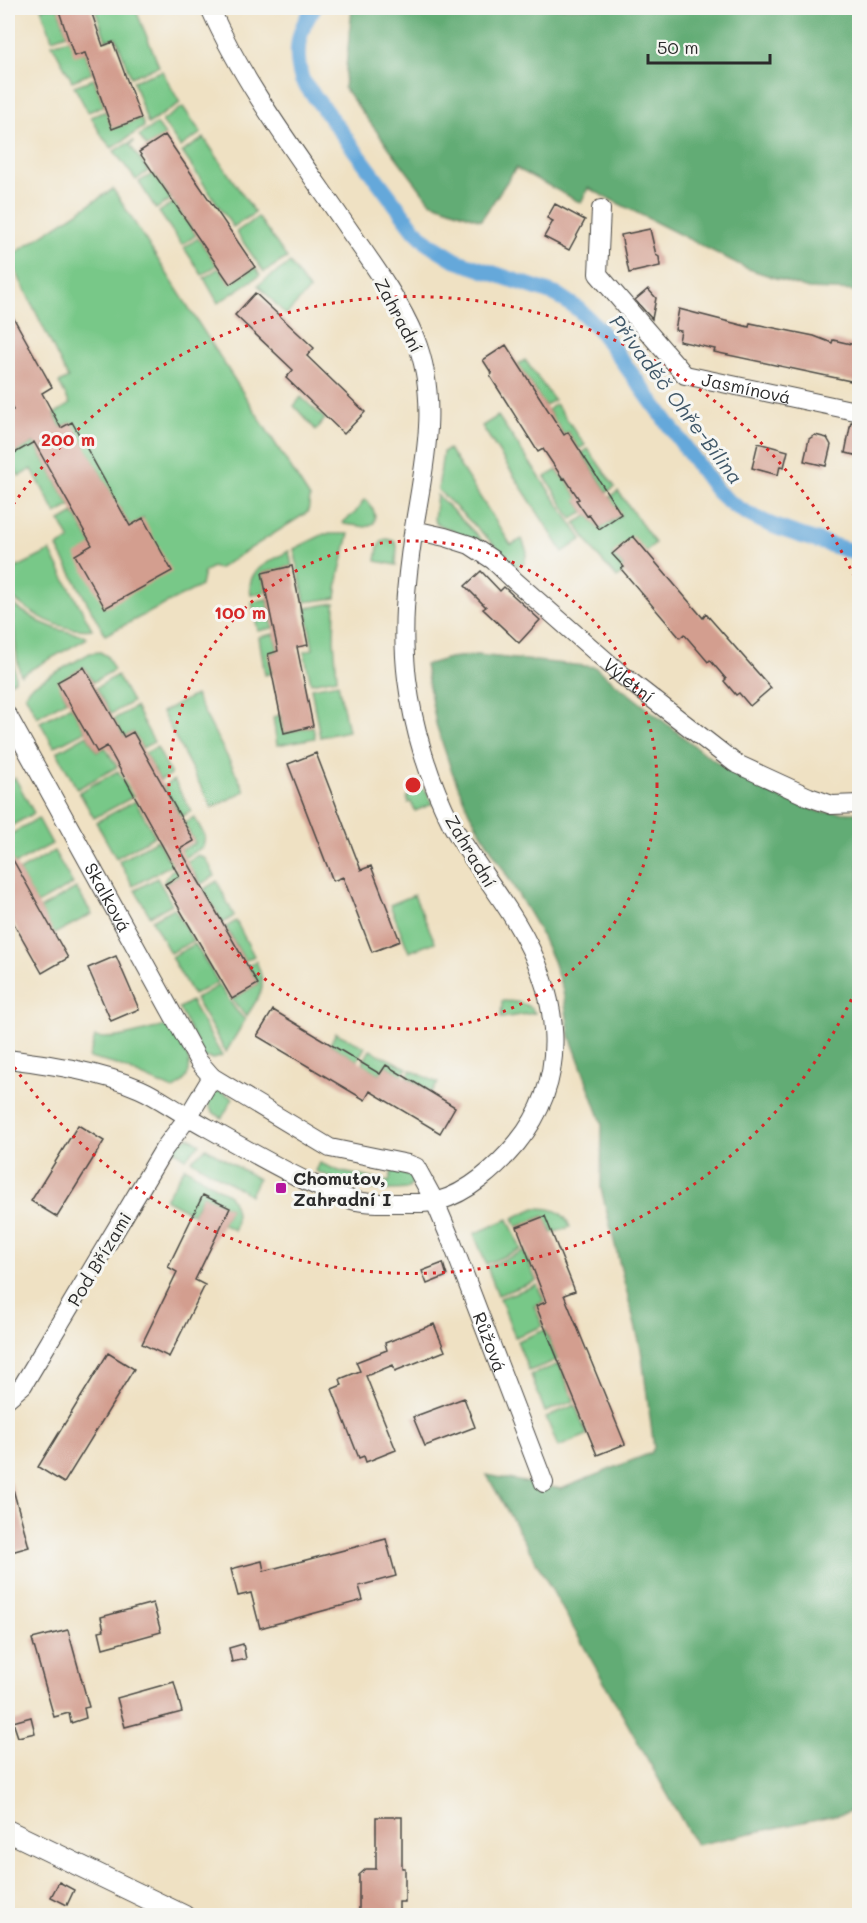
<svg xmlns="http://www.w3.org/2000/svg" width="867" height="1923" viewBox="0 0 867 1923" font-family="Mali,sans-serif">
  <rect width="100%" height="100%" fill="#f6f6f2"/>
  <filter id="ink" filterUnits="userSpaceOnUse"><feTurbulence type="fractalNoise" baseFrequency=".0167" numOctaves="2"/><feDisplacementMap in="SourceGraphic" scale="12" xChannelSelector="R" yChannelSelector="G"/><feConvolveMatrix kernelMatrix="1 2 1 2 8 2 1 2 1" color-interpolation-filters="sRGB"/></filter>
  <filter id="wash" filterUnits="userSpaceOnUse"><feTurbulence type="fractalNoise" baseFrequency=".008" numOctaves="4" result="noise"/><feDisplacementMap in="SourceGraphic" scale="24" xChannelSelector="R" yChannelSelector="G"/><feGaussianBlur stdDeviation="1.35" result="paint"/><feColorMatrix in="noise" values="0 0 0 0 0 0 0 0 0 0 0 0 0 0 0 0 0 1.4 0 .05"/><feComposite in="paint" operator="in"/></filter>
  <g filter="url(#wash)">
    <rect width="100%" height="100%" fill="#efe1c3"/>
    <path fill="#78c888" stroke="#527a5a" stroke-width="1.5" d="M41,8H58L67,34L52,39Z
      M98,8H135L159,66L131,77L116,37L106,40L95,9Z
      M69,39L85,53L92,73L72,81L52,44Z
      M162,71L180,103L148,124L133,81Z
      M94,79L104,106L88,112L74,86Z
      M183,107L201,133L180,147L162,121Z
      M106,111L112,128L141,118L144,127L112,148L103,138L91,117Z
      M157,124L165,135L147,147L139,136Z
      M204,138L255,213L233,227L182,152Z
      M133,141L134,142L130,145L148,171L136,180L114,151Z
      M154,173L171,199L156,209L139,182Z
      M113,189L310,498L308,512L218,569L212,567L204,572L201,586L105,635L57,547L70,540L60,521L74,513L92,545L105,607L143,518L130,526L71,422L61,428L54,414L70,404L59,383L68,378L9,257Z
      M174,202L196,235L182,245L159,212Z
      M258,217L287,258L264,272L236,232Z
      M198,238L217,265L202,275L184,248Z
      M290,263L309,290L286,315L258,285Z
      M255,267L260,275L218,303L204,278L219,268L230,284Z
      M525,360L554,400L545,406L518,364Z
      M301,397L325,419L316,430L294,406Z
      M556,404L585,445L579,449L568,432L564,435L548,410Z
      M498,416L582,539L563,552L482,426Z
      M34,442L70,506L56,514L32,469L19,476L8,457Z
      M449,449L511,545L522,539L527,552L524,564L516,566L438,490L443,452Z
      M588,449L615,487L607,492L582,453Z
      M557,470L563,479L565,478L579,499L577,501L584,512L572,519L545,477Z
      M618,491L655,543L646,552L612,554L624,567L621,570L624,572L617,578L596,554L575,523L589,515L599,529L621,515L610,497Z
      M437,495L492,550L436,523L434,519Z
      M364,500H366C372,506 377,514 374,523L366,527L344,524L343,522L355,513Z
      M324,534H349L339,574L336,598L305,602L294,549Z
      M387,539L394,541L397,546L396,565L376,561L378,547L383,540Z
      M50,551L92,629C60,633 31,614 8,594V572Z
      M289,551L292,566L262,573L266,592L251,595C245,568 269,563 289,551Z
      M267,599L273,628L258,631L252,602Z
      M335,603L334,640L337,678L311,683L304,652L313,649L306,608Z
      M13,605L40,622L57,629L85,636L86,639L21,675C14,658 16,626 11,606Z
      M8,613L15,677V680L8,684Z
      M274,634L278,651L268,654L272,673L265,675L259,637Z
      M100,652L107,656L114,670L93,682L84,667L58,682L67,700L37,717L25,694L30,687L90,653Z
      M117,675L132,702L111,714L96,688Z
      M338,683L348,731L320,737L311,688Z
      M195,695L245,791L212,808L162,712Z
      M71,706L85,731L54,747L40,722Z
      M135,707L154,742L142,748L133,732L124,737L114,719Z
      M280,715L284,733L313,726L315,738L277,745L273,717Z
      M87,735L97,752L105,747L117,767L77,789L57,752Z
      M157,747L171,775L160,780L145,753Z
      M118,771L133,797L94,818L79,792Z
      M15,778L34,813L8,828V783Z
      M174,780L191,811L181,817L164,786Z
      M417,789H423L427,792L432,804L415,811L411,802L408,803L407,797Z
      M135,801L155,836L116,858L96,822Z
      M194,817L205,836L203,847L133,886L119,861L157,840L167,858L195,843L184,823Z
      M38,818L52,844L15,864L8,852V836Z
      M54,851L73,884L37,904L19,871Z
      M198,855L206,859L215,876L201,884L191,868L165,884L164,881L171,871Z
      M157,878L172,904L150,916L135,890Z
      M217,881L234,916L223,923L204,889Z
      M76,888L92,914L54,934L40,909Z
      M414,895L435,942L409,952L390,905Z
      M174,908L193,941L170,953L152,920Z
      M236,921L254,956L245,961L226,927Z
      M195,944L218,982L193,995L171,957Z
      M256,961C268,989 261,993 246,1017L232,999L258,984L248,966Z
      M219,985L235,1009L245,1020L226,1052L195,999Z
      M191,1001L222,1056L213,1059L204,1057L179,1008Z
      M502,1001C514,1001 528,1002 535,1013L501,1018Z
      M166,1026L173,1028C185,1052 203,1071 173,1090L117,1065L89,1058L95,1037C119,1041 143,1030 166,1026Z
      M336,1033L365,1047L357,1061L330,1044Z
      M370,1050L407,1068L402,1075L386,1065L380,1074L362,1064Z
      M411,1070L438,1083L432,1093L407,1077Z
      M219,1091L233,1098L222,1118L212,1112L208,1103L212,1095Z
      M189,1137L200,1144L186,1158L173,1149L177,1143Z
      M206,1148L258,1179L250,1195L191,1160Z
      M320,1163L339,1171L389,1182L392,1170L412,1176L413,1182L408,1189C371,1193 349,1186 316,1171Z
      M185,1167L229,1195C236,1206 238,1218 234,1230L222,1224L230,1208L203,1195L193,1214L165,1199Z
      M535,1208C551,1208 564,1210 570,1227L552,1233L544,1216L517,1227L513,1218Z
      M508,1219L521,1249L486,1264L474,1234Z
      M524,1251L536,1281L498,1295L487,1267Z
      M537,1285L544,1301L534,1306L543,1326L515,1337L500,1298Z
      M545,1330L557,1360L529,1371L517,1341Z
      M559,1364L574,1401L545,1412L531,1375Z
      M575,1405L587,1435L558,1447L546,1417Z"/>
    <path fill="#62ac74" stroke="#466c50" stroke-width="1.5" d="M352,8H859V291L808,289L746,268L588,188L581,203L516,168L481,220L430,202L344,88Z
      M477,655L595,667L701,751L730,771L759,787L776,796L820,812L859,813V1810L696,1845L487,1475L561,1489L651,1453L654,1448L641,1349L601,1189L602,1123L570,1036L563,991L553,961L537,926L469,812L451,769L436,724L425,665L449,658Z"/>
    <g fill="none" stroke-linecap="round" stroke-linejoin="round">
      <path stroke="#65a8da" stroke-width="16" d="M314,8C297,30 294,54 302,80L414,229L428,243L457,261L557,295L578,309L599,329L717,491C751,526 813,538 860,554"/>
    </g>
    <g id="blocks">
      <path fill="#d39e8f" d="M58,8H90L103,46L113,42L141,118L112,129L85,53L74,56Z
        M165,135L255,267L230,284L139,152Z
        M555,204L585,220L569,250L544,237L553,221L547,218Z
        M650,229L656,255L659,257L660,266L629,273L621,235Z
        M648,289L656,298L652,319L635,300Z
        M255,293L314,348L307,356L365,412L344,434L286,378L293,370L235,315Z
        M8,308L52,387L42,393L61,428L72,422L130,526L143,518L172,571L105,608L75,555L92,545L34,442L8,457V413L13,410L8,401Z
        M679,309L749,327L750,323L814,336L832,343L833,340L860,346V383L714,352L715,349L679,341L681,331L675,330Z
        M506,345L564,435L568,432L621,514L599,529L589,515L587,516L576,500L579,499L565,478L563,479L543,449L538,452L490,376L492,374L483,360Z
        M851,422L860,423V456L845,453Z
        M815,435L827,438L831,445L826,466L804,461L809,439Z
        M758,443L788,451L784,467L780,466L778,475L752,468Z
        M633,536L703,618L706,614L771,688L750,706L739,693L736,695L724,681L726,679L710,660L708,662L684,634L680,638L621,569L624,567L612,554Z
        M292,566L308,645L297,647L313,726L284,733L268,654L278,651L262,573Z
        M481,571L500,591L504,587L540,620L519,643L483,609L486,607L465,586Z
        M84,667L124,737L133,732L194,841L180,849L258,984L232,999L165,884L179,876L107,746L97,752L57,682Z
        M316,753L361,870L371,866L400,941L372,952L343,877L333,881L288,764Z
        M8,851L68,958L42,973L8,913Z
        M116,956L139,1009L111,1021L88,968Z
        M273,1010L380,1074L386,1065L455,1107L440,1133L370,1091L365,1100L257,1036Z
        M78,1125L104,1141L57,1217L31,1201Z
        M203,1195L230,1208L195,1280L205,1285L169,1357L142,1344L177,1272L168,1267Z
        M545,1216L575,1291L564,1295L625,1444L597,1455L536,1306L546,1302L517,1227Z
        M443,1263L447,1276L427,1284L422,1271Z
        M434,1324L445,1351L395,1371L393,1365L366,1376L396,1450L366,1462L364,1456L359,1458L332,1389L342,1385L340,1379L360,1371L356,1362L387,1350L385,1343Z
        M108,1353L134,1369L64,1483L38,1467Z
        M464,1398L475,1427L425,1446L413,1417Z
        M11,1482L29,1547L8,1553V1483Z
        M386,1539L396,1576L359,1586L363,1600L260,1628L251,1593L238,1596L231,1569L262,1561L264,1571Z
        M153,1603L161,1632L103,1648L99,1631L104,1630L101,1617Z
        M68,1630L89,1707L84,1708L86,1718L71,1723L69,1713L54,1717L32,1639Z
        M243,1644L246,1659L232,1662L229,1648Z
        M174,1682L182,1712L125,1727L117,1698Z
        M31,1717L35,1733L18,1737L13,1722Z
        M376,1817H402V1868H405V1902H399V1916H359V1875L366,1869H376Z
        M59,1882L74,1890L67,1905L51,1897Z"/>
    </g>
  </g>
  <g filter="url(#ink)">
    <use href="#blocks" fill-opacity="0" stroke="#484642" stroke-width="1.5"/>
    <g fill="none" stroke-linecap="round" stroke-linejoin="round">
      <g stroke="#484642" stroke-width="20">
        <g id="minor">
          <path id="s1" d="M601,209L598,274L685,375L860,412"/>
          <path id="s2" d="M414,530L445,537L470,545L493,560L515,581L622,675L735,763L809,797L832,805L860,804"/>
          <path id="s3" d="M8,716L199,1062L212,1077L188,1117L164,1149L23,1385L8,1398"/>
          <path d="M8,1059C52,1065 98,1071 140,1089C156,1096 171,1107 187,1116C226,1138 265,1161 306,1181C322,1188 339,1197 356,1201C371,1204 387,1203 402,1203C413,1203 427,1204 438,1201C468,1193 497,1167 517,1143C572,1076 559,994 517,924C497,890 471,859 452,825C429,781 413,728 407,679C401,630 406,582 413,534C423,469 441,402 415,338C400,301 372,263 349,230C300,158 245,87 210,8"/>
          <path id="s4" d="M212,1077L330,1148L408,1164L416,1167L435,1202L451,1240L544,1483"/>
        </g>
      </g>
      <g stroke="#484642" stroke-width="23">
        <path id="tertiary" d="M8,1831L184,1916"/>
      </g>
      <use href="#minor" stroke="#fff" stroke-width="18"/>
      <use href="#tertiary" stroke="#fff" stroke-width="21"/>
    </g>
  </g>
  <g fill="none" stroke="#d62828" stroke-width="3" stroke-dasharray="3 6">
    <circle cx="413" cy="785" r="244"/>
    <path d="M859 983A488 488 0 0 1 8 1058M8 512A488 488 0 0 1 859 587"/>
  </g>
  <rect fill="#b5179e" stroke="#f6f6f2" stroke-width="2" x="275" y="1182" width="12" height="12" rx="3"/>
  <g text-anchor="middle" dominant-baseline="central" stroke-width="6" stroke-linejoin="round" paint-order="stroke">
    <g font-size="18" fill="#2b2b2b" stroke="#f6f6f2">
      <text transform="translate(399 315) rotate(62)">Zahradní</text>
      <text stroke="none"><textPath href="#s1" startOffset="261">Jasmínová</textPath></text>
      <text stroke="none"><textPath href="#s2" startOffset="267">Výletní</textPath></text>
      <text transform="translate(471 851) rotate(59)">Zahradní</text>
      <text stroke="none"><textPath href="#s3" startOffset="207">Skalková</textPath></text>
      <text transform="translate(99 1259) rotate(-59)">Pod Břízami</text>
      <text stroke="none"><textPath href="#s4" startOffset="416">Růžová</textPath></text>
    </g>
    <g font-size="18" font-weight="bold" fill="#2b2b2b" stroke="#f6f6f2" text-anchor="start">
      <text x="293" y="1178">Chomutov,<tspan x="293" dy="21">Zahradní I</tspan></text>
    </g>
    <g font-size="20" font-style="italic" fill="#3f5768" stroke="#f6f6f2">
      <text transform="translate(677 399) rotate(53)">Přivaděč Ohře-Bílina</text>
    </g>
  </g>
  <circle cx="413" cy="785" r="9" fill="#d62828" stroke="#f6f6f2" stroke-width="3"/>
  <g font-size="18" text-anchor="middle" font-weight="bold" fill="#d62828" stroke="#f6f6f2" stroke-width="6" stroke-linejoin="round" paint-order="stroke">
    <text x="68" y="446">200 m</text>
    <text x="240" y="619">100 m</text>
  </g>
  <rect width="867" height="1923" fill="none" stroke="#f6f6f2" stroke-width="30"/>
  <path d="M648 54v9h122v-9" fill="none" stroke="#2b2b2b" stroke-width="3"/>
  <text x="657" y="54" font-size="18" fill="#2b2b2b" stroke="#f6f6f2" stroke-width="4.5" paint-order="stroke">50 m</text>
</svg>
